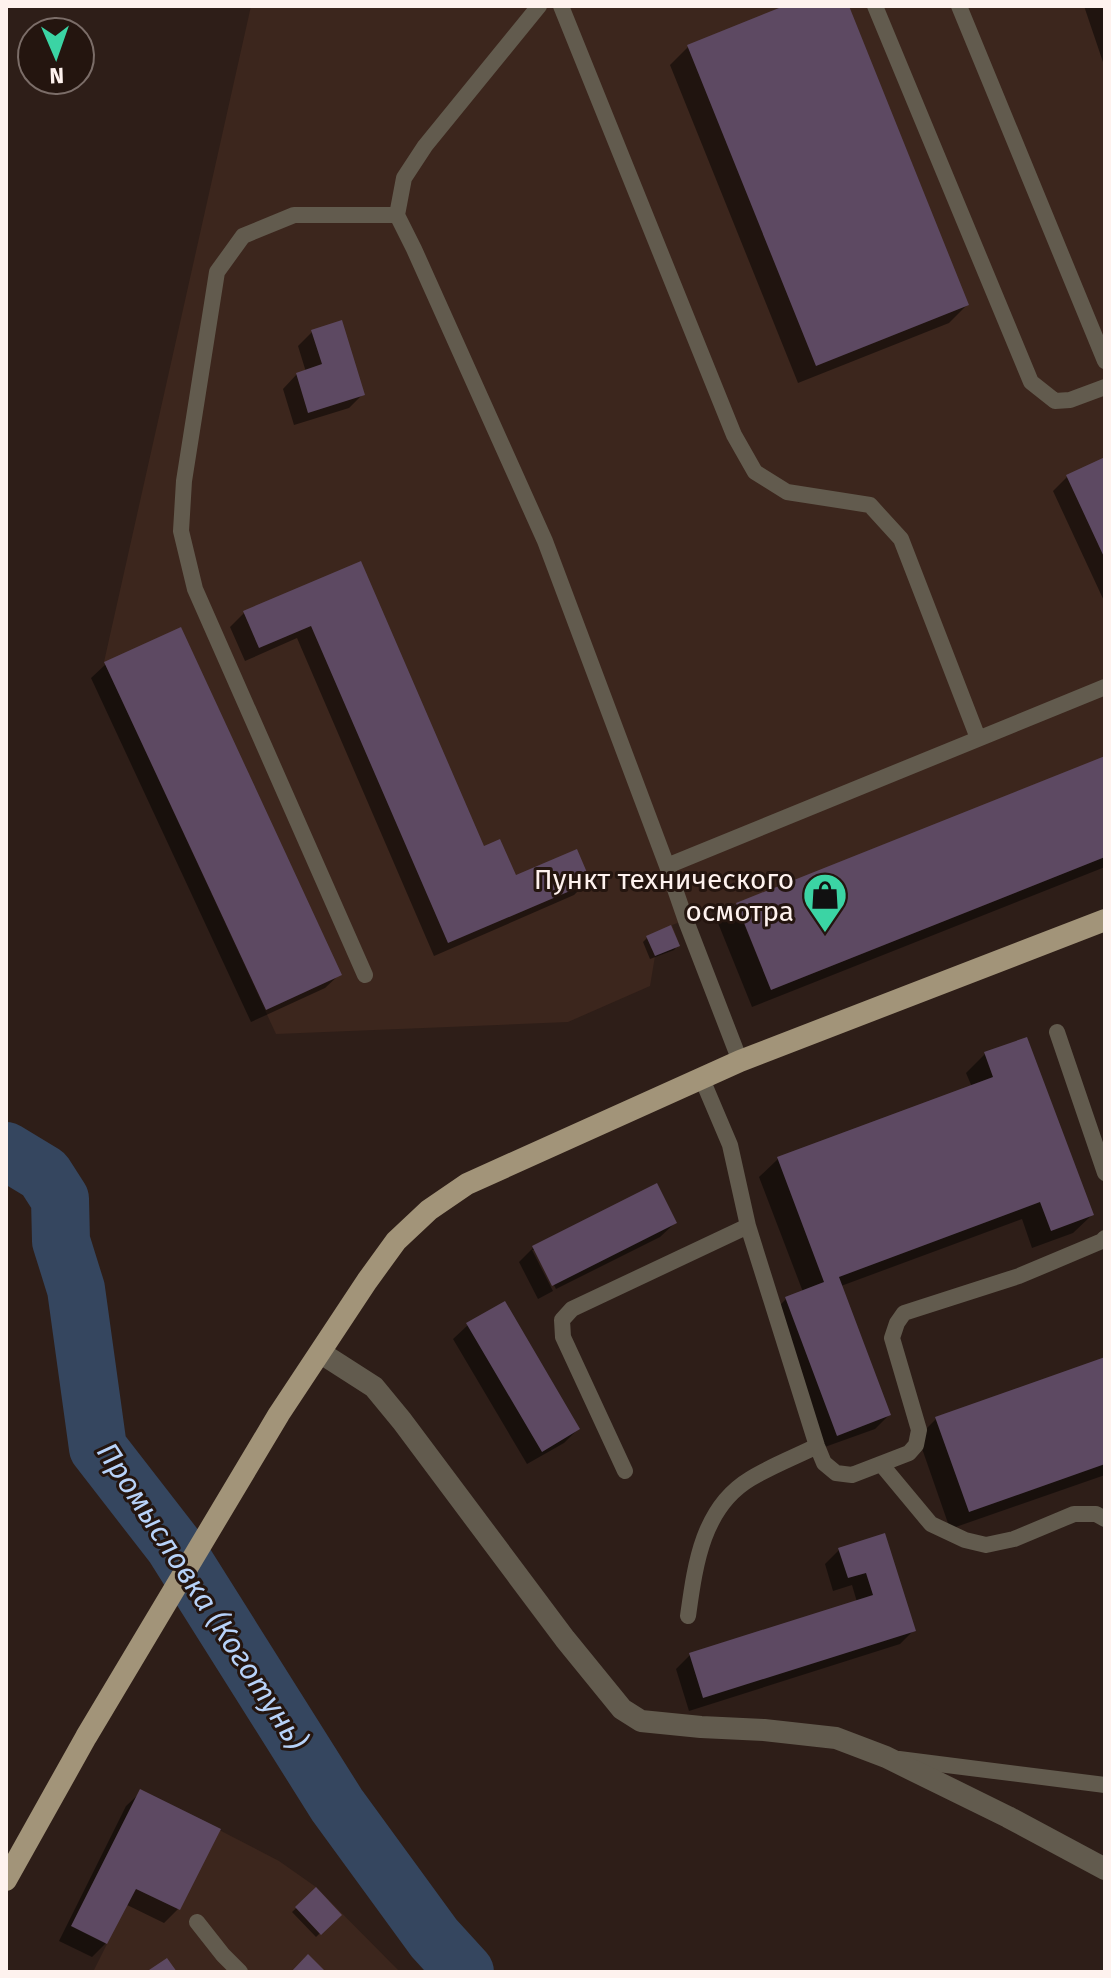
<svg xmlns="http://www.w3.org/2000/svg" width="1111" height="1978" viewBox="0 0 1111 1978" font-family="'Fira Sans',sans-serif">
  <rect width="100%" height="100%" fill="#2e1e18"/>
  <path fill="#3c261d" d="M251,6H1105V857L771,990L735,903L672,925L680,946L655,956L650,986L568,1022L276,1034L104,662Z
    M140,1789L279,1861L316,1887L400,1972H93L107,1944L71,1926Z"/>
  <path fill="#0007" d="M790,6H847L967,305L949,323L798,383L670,65L688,47Z
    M1084,6H1105V68Z
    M312,332L363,394L349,408L294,425L283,389L297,374L306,372L298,346Z
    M1105,460V603L1053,491L1067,477Z
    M360,563L483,848L515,878L588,881L574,895L434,956L297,638L245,661L230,627L244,613Z
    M106,664L340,974L325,988L251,1022L91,678Z
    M1105,758V867L752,1007L718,923L737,904Z
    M647,938L678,945L674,950L650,959L643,942Z
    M985,1054L1092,1215L1073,1233L1032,1248L1022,1219L841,1286L889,1415L875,1429L822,1448L772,1313L786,1299L803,1292L759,1177L778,1159L972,1087L966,1073Z
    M675,1223L660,1237L556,1289L536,1250H532L553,1291L538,1299L519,1262L533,1248Z
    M468,1325L578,1429L564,1443L527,1464L453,1339Z
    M1105,1359V1475L950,1529L918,1437L936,1419Z
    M884,1536L914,1630L900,1644L689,1711L676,1669L690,1655L857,1602L852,1585L833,1591L825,1564L839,1550Z
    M141,1792L218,1830L178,1909L164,1923L125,1904L106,1943L92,1957L59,1941L126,1806Z
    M316,1890L339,1915L316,1937L292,1912Z"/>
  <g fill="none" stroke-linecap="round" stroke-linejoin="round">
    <path stroke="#35465f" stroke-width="58" d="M6,1151L44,1174L60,1199L61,1241L76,1289L98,1448L174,1546L337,1805L434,1938L465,1972"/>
  </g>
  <path fill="#5d4962" d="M784,6H849L969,305L816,366L687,45Z
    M342,320L365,395L308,413L296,373L322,364L311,330Z
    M1105,457V559L1066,475Z
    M361,561L484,846L500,839L516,875L577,849L591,882L448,943L311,626L259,648L243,611Z
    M181,627L342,975L266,1010L104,662Z
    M1105,756V857L771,990L736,903Z
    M671,925L680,946L655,956L646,936Z
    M1027,1037L1094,1215L1051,1231L1040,1202L839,1277L891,1415L837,1436L785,1297L824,1282L777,1157L993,1077L984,1052Z
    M657,1183L677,1223L552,1286L532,1246Z
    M505,1301L580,1429L542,1452L466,1323Z
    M1105,1357V1464L969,1512L935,1417Z
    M885,1533L916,1631L703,1698L689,1653L873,1595L866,1573L848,1578L838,1548Z
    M140,1789L221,1829L180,1910L136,1889L107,1944L71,1926Z
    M316,1887L342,1915L321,1935L295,1907Z
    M308,1954L326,1972H291Z
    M167,1958L177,1972H146Z"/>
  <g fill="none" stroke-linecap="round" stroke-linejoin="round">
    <path stroke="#625b4e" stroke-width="16" d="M539,6L425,146L404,178L397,215L414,249L545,541L667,866L686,921L740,1061
      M561,6L734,435L755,472L787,492L870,505L901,539L978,738
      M875,6L1031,382L1055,401L1070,400L1105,387
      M959,6L1105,361
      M667,866L1105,687
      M365,975L195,589L181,531L184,481L217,272L243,236L294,215H397
      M1057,1032L1105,1173
      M702,1079L730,1145L748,1226L817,1446L824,1463L836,1473L852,1475L909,1453L916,1445L919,1430L892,1338L897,1323L904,1313L1019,1276L1102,1241L1105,1238
      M881,1464L931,1524L965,1540L986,1545L1014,1539L1074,1514H1096L1105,1519
      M625,1471L563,1337L562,1320L572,1309L748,1226
      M688,1616C695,1566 702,1508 750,1479C771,1466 795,1457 817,1446
      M899,1759L1105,1785
      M197,1922L223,1955L240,1972"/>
    <path stroke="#625b4e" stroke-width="22" d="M321,1353L374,1387L402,1421L565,1639L622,1709L641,1721L701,1727L764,1730L836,1738L886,1757L1008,1817L1105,1869"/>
    <path stroke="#a29479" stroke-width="22" d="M6,1880L86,1737L279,1414L367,1281L396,1241L429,1210L467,1184L740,1061L1105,920"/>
  </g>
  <defs>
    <g id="shop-pin" transform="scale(2.3)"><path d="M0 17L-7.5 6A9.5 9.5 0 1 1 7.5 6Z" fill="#3bd4a4" stroke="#24150f"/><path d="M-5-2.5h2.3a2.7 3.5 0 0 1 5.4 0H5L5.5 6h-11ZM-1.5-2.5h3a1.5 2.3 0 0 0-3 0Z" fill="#111"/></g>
  </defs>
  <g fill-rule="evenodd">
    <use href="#shop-pin" x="825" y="895"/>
  </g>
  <g text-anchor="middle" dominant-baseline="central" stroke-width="6" stroke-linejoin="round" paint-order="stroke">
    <g font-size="28" fill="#fef2ee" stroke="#24150f" text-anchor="end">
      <text x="794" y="879">Пункт технического<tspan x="794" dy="32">осмотра</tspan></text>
    </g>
    <g font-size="30" font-style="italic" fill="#b7d2f9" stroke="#24150f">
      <text transform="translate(202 1596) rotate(57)">Промысловка (Коготунь)</text>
    </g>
  </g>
  <rect width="1111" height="1978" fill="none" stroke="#fef2ee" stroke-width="16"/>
  <g transform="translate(56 56) rotate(178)"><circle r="38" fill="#24150f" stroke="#7b6d68" stroke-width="2"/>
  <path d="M0-6L14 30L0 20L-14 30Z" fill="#3bd4a4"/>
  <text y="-12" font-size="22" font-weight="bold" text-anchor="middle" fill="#fef2ee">N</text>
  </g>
</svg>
